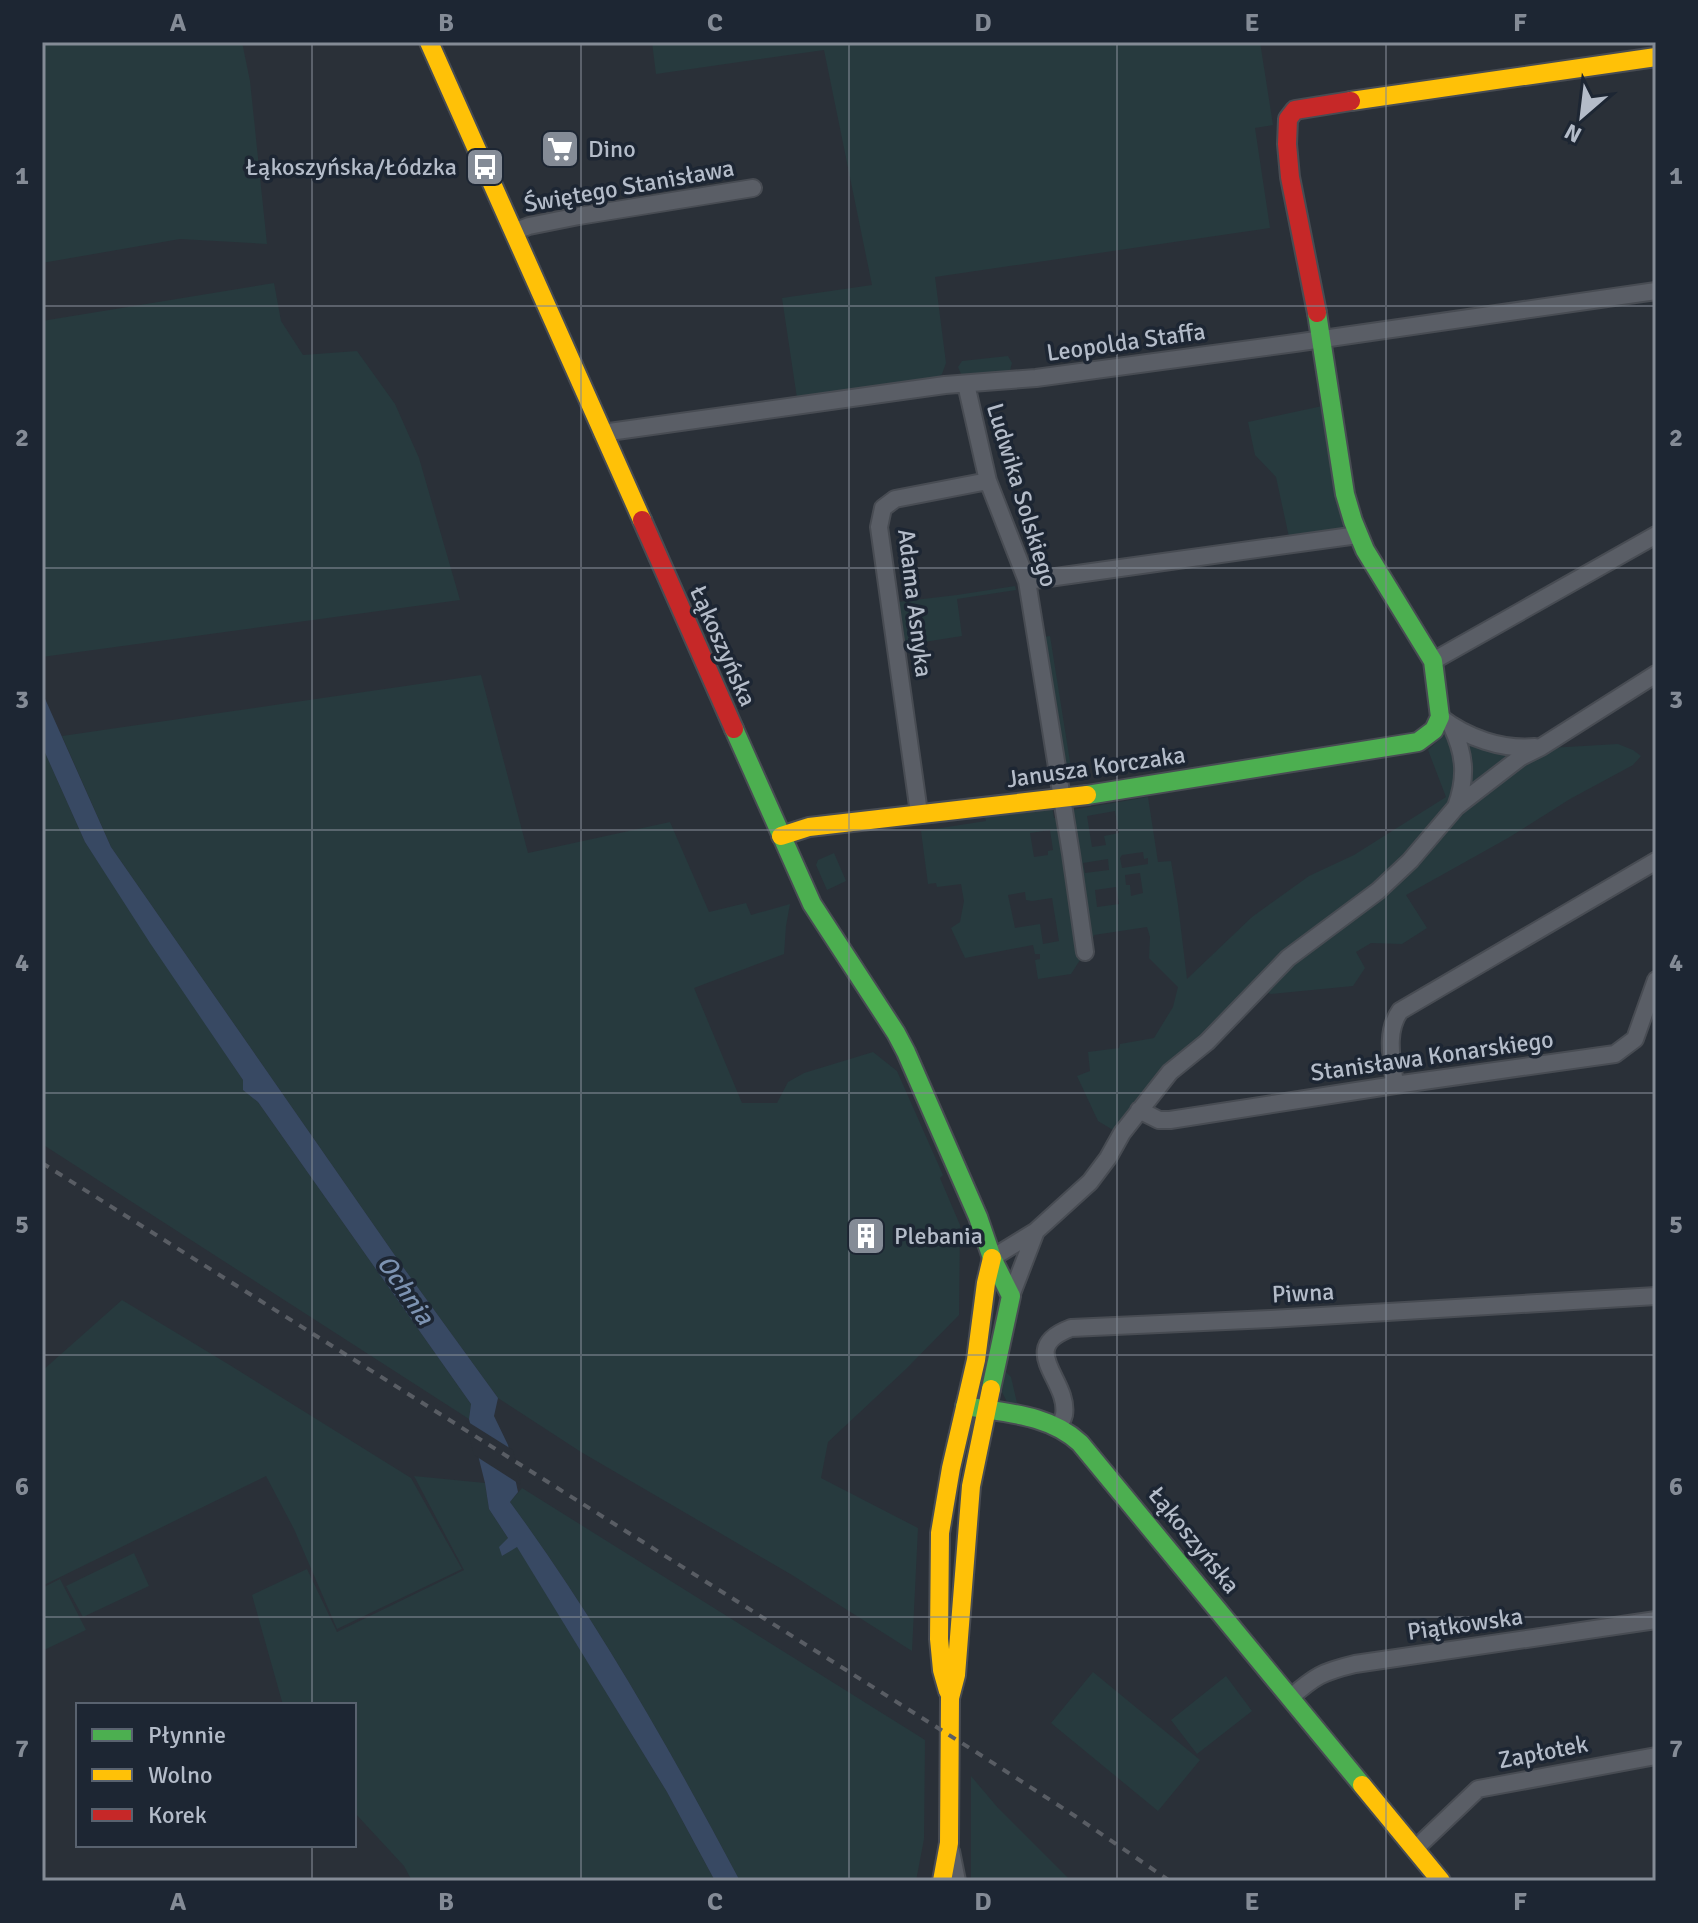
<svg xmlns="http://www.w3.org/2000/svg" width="1698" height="1923" viewBox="0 0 1698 1923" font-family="Signika,sans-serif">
  <rect width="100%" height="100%" fill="#2a3038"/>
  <path fill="#273a3e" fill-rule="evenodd" d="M42,42H242L250,81L267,244L180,239L42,263Z
    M652,42H1260L1273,125L1255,128L1270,228L935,277L946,363L942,374L938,377L797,398L782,298L872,285L824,50L656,74Z
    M274,283L281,321L303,355L357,351L395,404L419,458L460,600L42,657V321Z
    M1008,356L1012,363L1009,374L964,376L961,374L958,367L962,361Z
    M1327,405L1351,530L1289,537L1276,477L1255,455L1248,422Z
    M1015,586L1016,590L957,599L962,636L905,645L897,602L957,595Z
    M1050,636L1072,774L1063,775L1041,637Z
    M481,675L528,853L670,822L709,912L746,903L751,915L790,904L786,926L784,954L694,988L742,1103H777L788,1082L804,1073L873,1052L897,1071L943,1175L940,1178L960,1225L959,1315L906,1369L828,1442L821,1478L918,1528L912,1651L792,1575L581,1452L498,1398L403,1267L111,847L62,736Z
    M1449,731L1522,753L1404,863L1289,954L1118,1133L1098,1121L1077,1076L1090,1071L1088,1052L1119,1048L1120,1044L1154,1038L1173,1007L1178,987L1149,958L1150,937L1147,927L1094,935L1093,938H1088L1071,810L1148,797L1158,862L1171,861L1178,905L1187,979L1252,917L1309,876L1354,855L1446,797L1428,750ZM1115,811L1119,833L1104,836L1106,845L1092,847L1087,816ZM1143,852L1144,859L1148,858V864L1122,868L1120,858L1122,855ZM1108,859L1109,870L1085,873L1083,863ZM1140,873L1143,893L1131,896L1130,885H1126L1125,875ZM1116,887L1119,904L1097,907L1095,890Z
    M1618,744L1633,750L1641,756L1633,765L1570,799L1508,838L1406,895L1427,928L1402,944L1371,943L1356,952L1365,968L1353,986L1271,994L1268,993V990L1275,980L1459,812L1501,777L1549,748Z
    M42,746L85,842L243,1080L244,1090L258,1102L471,1404L469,1419L42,1144Z
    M1052,806L1054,818L1058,817L1080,960L1071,974L1038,979L1035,960L1040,959V954H1035L1033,945L965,958L951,928L960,922L964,901L961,884L937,887L936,883L928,884L921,831L986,821L984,814ZM1050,830L1053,850L1048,851V855L1034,857L1030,833ZM1025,892L1026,900L1032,901L1052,898L1059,941L1043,944L1040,924L1015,928L1008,895Z
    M834,853L846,881L827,890L816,865L818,860Z
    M122,1300L228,1364L411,1478L462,1569L337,1629L294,1529L266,1476L42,1586V1371Z
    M1005,1371L1011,1377L1018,1407L1008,1404L1002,1392Z
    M414,1476L485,1483L489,1509L508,1538L502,1556L517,1546L667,1792L715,1881H412L404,1866L354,1812V1705H283L252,1595L307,1569L337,1632L464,1570Z
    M522,1488L925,1740L924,1839L916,1881H740C671,1751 597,1620 510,1502Z
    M134,1553L149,1586L83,1617L66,1586Z
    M60,1579L86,1630L42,1651V1588Z
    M1093,1672L1200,1760L1158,1811L1051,1723Z
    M1226,1676L1252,1711L1197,1754L1171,1720Z
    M971,1776L998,1808L1071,1881H971Z"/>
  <path fill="#384963" d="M42,692L111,847L403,1267L498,1398L494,1416L508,1445L518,1492L510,1502C597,1620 671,1751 740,1881H715L667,1792L517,1547L502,1556L499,1547L508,1538L489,1509L485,1483L469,1419L471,1404L258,1102L243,1090V1080L150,943L85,842L42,746Z"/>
  <path fill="#2a3038" d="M465,1420L513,1450L521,1485L474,1455Z"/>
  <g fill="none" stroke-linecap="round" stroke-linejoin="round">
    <g stroke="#484c53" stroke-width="20">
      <path id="street" d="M513,232L529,226L579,216L753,188
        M966,384L988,481L1027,581L1071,854L1085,952
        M602,433L945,385L1036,378L1295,343L1656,291
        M1027,581L1358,535
        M1433,661L1656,535
        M1440,717C1467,738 1502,750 1535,747
        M1452,727C1465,755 1467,777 1456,807
        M919,813L879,527L883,508L895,499L988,481
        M1395,1085C1392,1060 1385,1032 1400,1011L1656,861
        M1139,1110L1159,1120H1170L1395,1085L1615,1054L1635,1039L1656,980
        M992,1258L1036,1231L1090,1182L1108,1158L1122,1133L1170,1072L1207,1042L1288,958L1378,891L1410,861L1456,807L1521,757L1541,747L1656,674
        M1011,1296L1036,1231
        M1058,1427C1060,1423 1063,1420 1064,1415C1070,1380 1015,1349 1071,1328L1270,1319L1656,1296
        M1290,1698C1315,1676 1322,1672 1355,1664L1656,1620
        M1415,1849L1478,1789L1656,1756
        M951,1851L957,1881"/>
    </g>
    <g stroke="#484c53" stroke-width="22">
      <path id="fast" d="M734,729L812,904L896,1033L906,1052L978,1217L992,1258L1011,1296L991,1389
        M1087,795L1418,742L1434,730L1440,717L1433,661L1365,550L1353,521L1345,494L1317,313
        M965,1406C1005,1413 1049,1414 1080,1443L1362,1785"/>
    </g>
    <g stroke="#484c53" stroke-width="22">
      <path id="slow" d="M429,42L642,520
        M1351,101L1656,57
        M781,836L809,827L1087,795
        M948,1691L942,1670L939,1639L940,1533L951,1468L976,1360L986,1283L992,1258
        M1362,1785L1441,1881
        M942,1881L949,1843L950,1698L956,1675L971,1486L991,1389"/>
    </g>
    <g stroke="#484c53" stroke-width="22">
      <path id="jam" d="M1317,313L1290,177L1287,144L1288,119L1295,110L1351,101
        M642,520L734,729"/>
    </g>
    <use href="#street" stroke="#5a5e66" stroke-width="16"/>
    <use href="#fast" stroke="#4caf50" stroke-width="18"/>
    <use href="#slow" stroke="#ffc107" stroke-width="18"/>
    <use href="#jam" stroke="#c62828" stroke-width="18"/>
    <path stroke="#595d64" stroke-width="4" stroke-dasharray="8 8" stroke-linecap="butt" d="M42,1163L976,1752L1075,1816L1170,1881"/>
  </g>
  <path fill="none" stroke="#848b96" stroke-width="2" stroke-opacity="0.55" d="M312,42V1705M581,42V1881M849,42V1881M1117,42V1881M1386,42V1881M42,306H1656M42,568H1656M42,830H1656M42,1093H1656M42,1355H1656M42,1617H1656M312,1845V1881"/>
  <defs>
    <g id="supermarket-square" transform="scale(2)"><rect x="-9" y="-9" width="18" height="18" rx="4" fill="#848b96" stroke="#1d2633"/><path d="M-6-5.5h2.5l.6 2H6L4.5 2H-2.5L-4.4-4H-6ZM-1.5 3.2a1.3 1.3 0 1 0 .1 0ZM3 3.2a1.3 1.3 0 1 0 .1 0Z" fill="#fff"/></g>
    <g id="bus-square" transform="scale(2)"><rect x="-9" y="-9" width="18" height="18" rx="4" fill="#848b96" stroke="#1d2633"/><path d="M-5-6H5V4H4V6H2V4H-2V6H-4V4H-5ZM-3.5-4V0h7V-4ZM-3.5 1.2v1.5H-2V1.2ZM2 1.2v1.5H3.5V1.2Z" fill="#fff"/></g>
    <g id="building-square" transform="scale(2)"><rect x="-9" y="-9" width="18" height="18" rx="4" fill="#848b96" stroke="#1d2633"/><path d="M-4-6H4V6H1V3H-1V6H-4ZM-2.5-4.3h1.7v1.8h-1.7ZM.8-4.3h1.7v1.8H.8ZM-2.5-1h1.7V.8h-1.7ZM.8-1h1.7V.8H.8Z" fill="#fff"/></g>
  </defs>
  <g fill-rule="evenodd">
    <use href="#supermarket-square" x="560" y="149"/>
    <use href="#bus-square" x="485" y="167"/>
    <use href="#building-square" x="866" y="1236"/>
  </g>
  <g text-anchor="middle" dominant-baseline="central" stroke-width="7" stroke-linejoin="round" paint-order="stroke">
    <g font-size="24" fill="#b4bcc9" stroke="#1d2633" text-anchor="start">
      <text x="588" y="149">Dino</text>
      <text x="457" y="167" text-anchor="end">Łąkoszyńska/Łódzka</text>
      <text x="894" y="1236">Plebania</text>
    </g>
    <g font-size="24" fill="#b4bcc9" stroke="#1d2633">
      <text transform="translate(629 186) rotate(-10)">Świętego Stanisława</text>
      <text transform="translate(1126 342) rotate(-8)">Leopolda Staffa</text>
      <text transform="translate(1022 495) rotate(73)">Ludwika Solskiego</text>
      <text transform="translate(915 603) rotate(83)">Adama Asnyka</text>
      <text transform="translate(723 646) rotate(66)">Łąkoszyńska</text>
      <text transform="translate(1096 767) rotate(-8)">Janusza Korczaka</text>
      <text transform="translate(1432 1056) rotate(-8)">Stanisława Konarskiego</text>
      <text transform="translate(1303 1293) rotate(-3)">Piwna</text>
      <text transform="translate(1194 1540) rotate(51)">Łąkoszyńska</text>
      <text transform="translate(1465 1624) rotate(-8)">Piątkowska</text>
      <text transform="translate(1543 1752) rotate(-11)">Zapłotek</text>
    </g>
    <g font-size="26" font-style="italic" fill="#7c92b1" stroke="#1d2633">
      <text transform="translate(405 1290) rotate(55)">Ochnia</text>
    </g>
  </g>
  <rect width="1698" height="1923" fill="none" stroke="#1d2633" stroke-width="88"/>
  <rect x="76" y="1703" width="280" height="144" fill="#1d2633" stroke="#59626f" stroke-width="2"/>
  <rect x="92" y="1729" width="40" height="12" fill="#4caf50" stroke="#59626f" stroke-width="2"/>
  <text x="148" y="1743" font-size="24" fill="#b4bcc9">Płynnie</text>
  <rect x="92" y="1769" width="40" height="12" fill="#ffc107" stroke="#59626f" stroke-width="2"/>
  <text x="148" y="1783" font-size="24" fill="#b4bcc9">Wolno</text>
  <rect x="92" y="1809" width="40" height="12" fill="#c62828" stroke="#59626f" stroke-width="2"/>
  <text x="148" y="1823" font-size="24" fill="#b4bcc9">Korek</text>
  <g transform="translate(1582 116) rotate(208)" stroke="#1d2633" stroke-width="6" paint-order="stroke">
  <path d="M0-6L14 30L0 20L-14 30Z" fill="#b4bcc9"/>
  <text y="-12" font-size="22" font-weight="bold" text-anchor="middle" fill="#b4bcc9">N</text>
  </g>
  <rect x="44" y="44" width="1610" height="1835" fill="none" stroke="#848b96" stroke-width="3"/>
  <g font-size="26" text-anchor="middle" font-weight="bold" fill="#848b96">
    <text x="178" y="31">A</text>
    <text x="446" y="31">B</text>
    <text x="715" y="31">C</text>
    <text x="983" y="31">D</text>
    <text x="1252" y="31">E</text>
    <text x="1520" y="31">F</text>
    <text x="22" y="184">1</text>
    <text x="1676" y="184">1</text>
    <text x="22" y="446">2</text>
    <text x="1676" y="446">2</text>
    <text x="22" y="708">3</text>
    <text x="1676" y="708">3</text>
    <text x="22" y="971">4</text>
    <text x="1676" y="971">4</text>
    <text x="22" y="1233">5</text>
    <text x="1676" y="1233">5</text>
    <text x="22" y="1495">6</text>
    <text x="1676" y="1495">6</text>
    <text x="22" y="1757">7</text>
    <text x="1676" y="1757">7</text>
    <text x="178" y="1910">A</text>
    <text x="446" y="1910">B</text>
    <text x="715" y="1910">C</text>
    <text x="983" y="1910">D</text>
    <text x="1252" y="1910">E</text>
    <text x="1520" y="1910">F</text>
  </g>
</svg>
